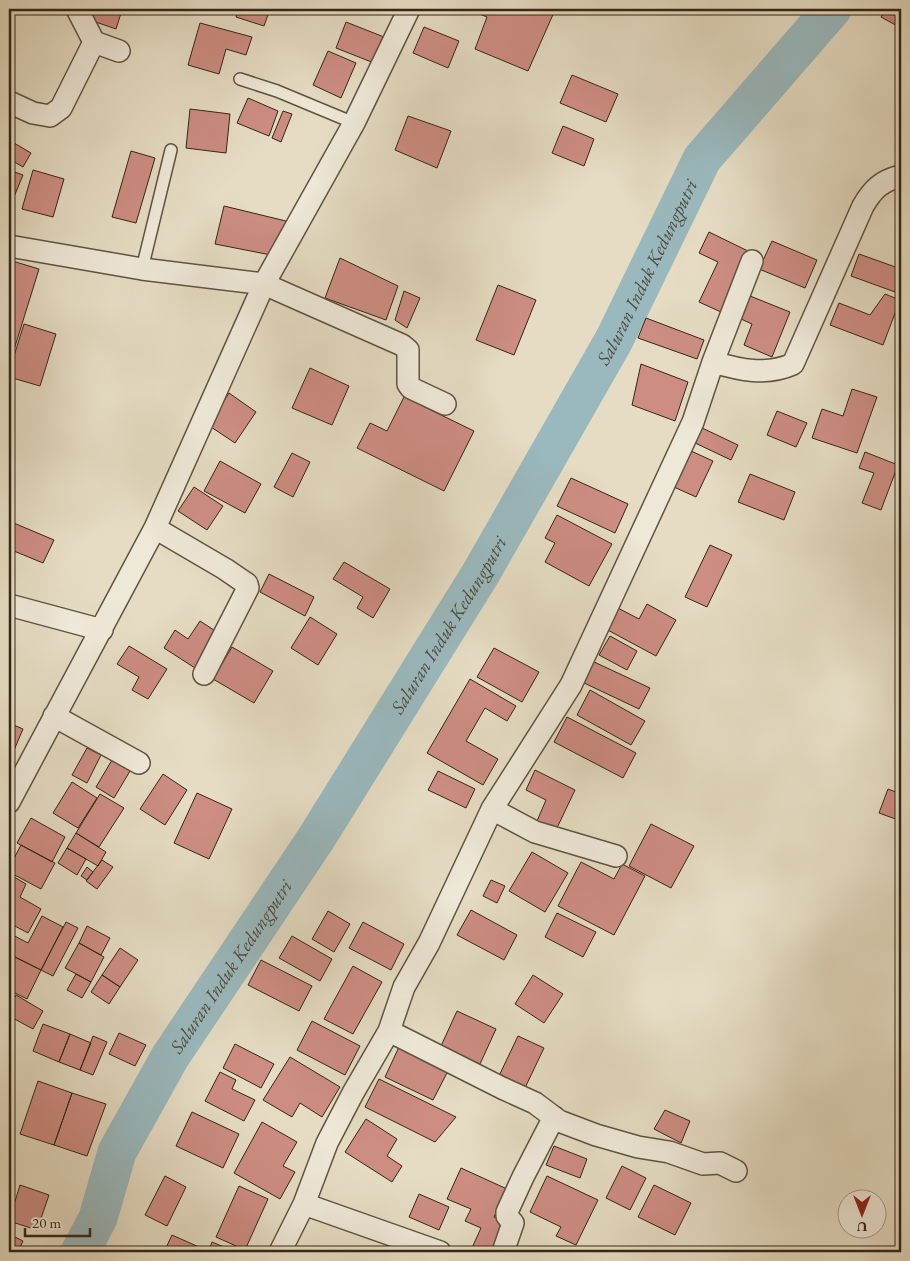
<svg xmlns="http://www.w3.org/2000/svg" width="910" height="1261" viewBox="0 0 910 1261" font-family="'EB Garamond',serif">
  <rect width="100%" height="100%" fill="#e5dcc3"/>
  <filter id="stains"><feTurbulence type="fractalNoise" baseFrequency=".004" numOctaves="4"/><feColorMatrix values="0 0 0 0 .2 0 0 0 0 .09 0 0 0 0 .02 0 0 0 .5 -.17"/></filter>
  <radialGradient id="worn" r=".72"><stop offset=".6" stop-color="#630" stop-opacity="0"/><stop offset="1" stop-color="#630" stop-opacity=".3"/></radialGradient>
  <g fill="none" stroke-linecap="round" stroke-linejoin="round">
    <path stroke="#9ab9be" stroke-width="39" id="s1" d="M80,1252L98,1218L117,1152L170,1057L317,837L481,573L614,340L702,159L832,9"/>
  </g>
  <path fill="#cd8d83" stroke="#342614" d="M94,9H134L132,14L122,10L116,29L90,20Z
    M238,9H270L264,26L236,17Z
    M467,9H553L555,10L528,71L475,49L487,17Z
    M885,9H901V28L881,17Z
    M346,22L384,37L374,63L336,48Z
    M200,23L252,37L246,55L226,49L219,74L188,65Z
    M424,27L459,41L448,68L413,53Z
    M328,51L356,63L341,98L313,85Z
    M572,75L618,94L606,122L560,103Z
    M248,98L278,111L269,136L237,123Z
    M190,109L230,114L226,153L186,148Z
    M283,111L292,114L281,142L272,138Z
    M408,116L451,131L437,168L395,150Z
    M563,126L594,139L584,166L552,153Z
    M9,140L31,153L23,167L9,159Z
    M131,151L155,158L136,223L112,217Z
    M9,170L23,175L9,209Z
    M33,170L64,179L53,217L22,209Z
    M224,206L290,222L276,256L215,244Z
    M709,232L750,252L721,312L699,302L718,262L699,253Z
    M772,241L817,260L805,288L759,269Z
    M859,254L901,269V277L895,292L851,276Z
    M340,258L398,286L386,320L325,298Z
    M9,260L39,269L13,353L9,351Z
    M498,285L536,300L514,355L476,340Z
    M404,291L420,298L407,328L395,320Z
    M885,294L900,300L883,345L830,325L839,303L870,315Z
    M750,296L790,312L772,357L744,345L752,324L741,319Z
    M646,318L704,340L697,359L638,338Z
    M24,324L56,334L40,386L9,377V372Z
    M641,364L688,382L675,421L632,405Z
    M310,368L349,386L332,425L292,408Z
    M852,389L877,397L857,453L812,438L822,409L843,416Z
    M229,393L256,412L235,443L208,425Z
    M404,397L474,431L444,491L357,448L370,423L387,431Z
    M777,411L807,423L796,447L767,435Z
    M700,427L738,445L731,460L693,442Z
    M691,451L713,461L696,497L674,487Z
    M865,452L898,465L881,510L862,503L874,473L859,468Z
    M292,453L310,462L293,497L274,487Z
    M220,461L261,484L245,513L204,491Z
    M750,474L795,492L784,520L738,502Z
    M571,478L628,504L615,533L557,506Z
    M194,487L223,506L207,530L178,511Z
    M557,515L612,544L589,586L545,562L555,543L545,538Z
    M9,521L54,540L43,563L9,549Z
    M710,545L732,555L707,607L685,597Z
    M344,562L390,589L373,618L357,608L363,597L333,579Z
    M269,574L314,597L305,616L260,592Z
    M647,604L676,620L656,656L604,628L616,607L639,619Z
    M310,617L337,634L318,665L291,648Z
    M200,621L217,632L195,668L164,648L175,630L188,639Z
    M610,636L637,651L627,670L599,655Z
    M129,646L167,669L148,699L132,690L139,677L117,664Z
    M232,647L273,671L254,703L213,679Z
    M494,648L539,672L522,702L477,677Z
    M592,661L650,688L639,709L582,682Z
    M470,679L516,706L507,721L485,708L466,741L498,759L483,785L427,753Z
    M590,690L645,721L631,745L577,715Z
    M567,717L636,753L623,778L554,742Z
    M9,723L23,729L9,762Z
    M87,748L101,755L87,783L72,775Z
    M112,760L130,771L114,798L96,787Z
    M535,770L575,790L556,830L537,821L546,800L526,790Z
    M438,771L475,789L466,808L428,790Z
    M163,774L187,790L165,825L140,809Z
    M72,782L97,798L78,828L53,813Z
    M888,789L901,794V821L879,813Z
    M197,793L232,809L209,859L174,843Z
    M100,794L124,808L99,847L76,833Z
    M31,818L65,837L52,862L17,843Z
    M651,824L694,846L671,888L629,866Z
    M76,833L106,852L98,866L67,848Z
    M21,845L55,863L41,889L9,872V868Z
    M67,848L86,859L77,875L58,863Z
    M532,852L568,873L545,912L509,891Z
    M102,860L113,867L97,889L86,881Z
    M581,862L614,879L622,864L645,876L614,935L558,906Z
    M87,867L93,872L87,880L81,876Z
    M9,874L26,884L20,897L41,909L28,933L9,923Z
    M491,880L505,886L497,903L483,896Z
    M471,910L517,935L504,960L457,935Z
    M328,911L350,924L334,952L312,939Z
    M557,913L596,932L583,957L545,937Z
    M42,916L63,927L41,970L9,954V933L28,943Z
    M66,922L78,928L53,976L41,970Z
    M363,922L404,944L391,970L349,948Z
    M87,926L110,938L101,955L79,943Z
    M292,936L332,959L320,981L279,958Z
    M79,943L104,957L91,982L65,968Z
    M120,948L138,960L120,987L102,975Z
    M15,957L41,970L27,999L9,990V968Z
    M261,960L312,986L299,1011L248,985Z
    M353,966L382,982L353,1034L324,1019Z
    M76,974L91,982L82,998L67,990Z
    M102,975L120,987L109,1004L91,992Z
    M533,975L563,994L544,1023L515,1004Z
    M16,995L43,1011L33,1029L9,1016V1008Z
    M457,1011L496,1029L480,1064L441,1046Z
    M312,1021L360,1046L345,1075L297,1050Z
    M43,1024L70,1034L59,1062L33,1051Z
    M9,1028L14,1030L9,1042Z
    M119,1033L146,1045L135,1066L109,1054Z
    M70,1034L91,1043L80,1070L59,1062Z
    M93,1036L107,1042L93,1075L80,1070Z
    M518,1036L544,1048L524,1090L498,1078Z
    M235,1044L274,1064L261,1088L223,1068Z
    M399,1047L448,1071L433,1100L385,1077Z
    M290,1057L340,1087L322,1117L300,1103L292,1117L263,1100Z
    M220,1072L236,1080L232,1089L255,1100L244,1121L205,1101Z
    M379,1079L456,1117L435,1142L365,1107Z
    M38,1081L72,1093L54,1145L20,1134Z
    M72,1093L106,1104L87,1156L54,1145Z
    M665,1110L690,1121L681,1143L654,1129Z
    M192,1112L239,1134L223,1168L176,1146Z
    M366,1119L397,1139L387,1156L402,1166L392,1182L345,1152Z
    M262,1122L297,1142L283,1166L295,1172L280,1199L234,1173Z
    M554,1146L587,1159L580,1178L546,1165Z
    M9,1150L14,1152L9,1163Z
    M622,1166L646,1178L630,1210L606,1198Z
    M461,1168L507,1189L494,1217L506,1222L492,1252H477L471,1250L481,1228L465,1221L471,1209L447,1199Z
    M165,1176L186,1187L167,1226L145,1215Z
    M547,1176L598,1200L576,1245L556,1236L561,1227L530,1212Z
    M20,1185L49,1195L37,1230L9,1221Z
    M654,1185L691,1203L675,1235L638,1217Z
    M239,1186L268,1199L245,1250L216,1237Z
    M419,1194L449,1207L439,1230L409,1217Z
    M9,1234L23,1241L18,1252H9Z
    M172,1235L199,1247L197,1252H164Z
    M212,1242L236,1252H208Z"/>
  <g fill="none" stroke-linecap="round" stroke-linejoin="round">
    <g stroke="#605440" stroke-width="14">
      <path id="lane" d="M240,79L277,91L354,123
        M142,269L171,150"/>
    </g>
    <g stroke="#605440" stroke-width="24">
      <path id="street" d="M77,9L94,42L119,51
        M9,102L33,113L50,116L61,108L94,42
        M9,246L142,269L264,284L354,123L409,9
        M713,362L752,261
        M155,528L225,569L247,584L248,588L204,674
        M9,605L102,630
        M54,716L139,763
        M9,802L155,528L264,284L402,345L408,350V384L411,388L445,404
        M492,809L535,832L616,856
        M389,1031L502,1088L535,1103L559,1121L596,1135L638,1147L669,1152L703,1164L720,1163L736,1171
        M304,1204L440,1252
        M280,1252L304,1204L327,1143L353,1093L389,1031L404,987L429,943L492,809L571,685L693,422L713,362C740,370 766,376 793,364L863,206C873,189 881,181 901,176
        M503,1252L513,1223L507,1216V1212L523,1177L554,1117"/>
    </g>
    <use href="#lane" stroke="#eee8d8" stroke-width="11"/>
    <use href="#street" stroke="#eee8d8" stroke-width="21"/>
  </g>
  <g text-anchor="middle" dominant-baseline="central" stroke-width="4" stroke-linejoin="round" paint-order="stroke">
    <g font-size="19" font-style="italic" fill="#4e4b3e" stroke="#eee8d8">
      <text stroke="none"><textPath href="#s1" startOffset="1135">Saluran Induk Kedungputri</textPath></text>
      <text stroke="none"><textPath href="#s1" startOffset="730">Saluran Induk Kedungputri</textPath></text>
      <text stroke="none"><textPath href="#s1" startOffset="325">Saluran Induk Kedungputri</textPath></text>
    </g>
  </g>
  <rect width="910" height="1261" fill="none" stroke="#e5dcc3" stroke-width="30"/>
  <rect x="10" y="10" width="890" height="1241" fill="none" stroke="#342614" stroke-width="2.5"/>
  <rect x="15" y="15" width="880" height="1231" fill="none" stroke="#342614"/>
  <g transform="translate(862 1214) rotate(180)"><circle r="24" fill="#eee8d8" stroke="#a49a8a"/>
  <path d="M0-4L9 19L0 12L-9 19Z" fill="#8f2418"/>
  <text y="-8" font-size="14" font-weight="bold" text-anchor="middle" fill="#342614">U</text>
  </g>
  <path d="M25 1228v8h65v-8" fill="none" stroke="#342614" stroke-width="2.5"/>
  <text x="32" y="1228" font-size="15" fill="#342614" stroke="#eee8d8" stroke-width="4" paint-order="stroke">20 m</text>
  <rect width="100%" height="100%" filter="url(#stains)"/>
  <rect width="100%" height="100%" fill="url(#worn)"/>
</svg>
